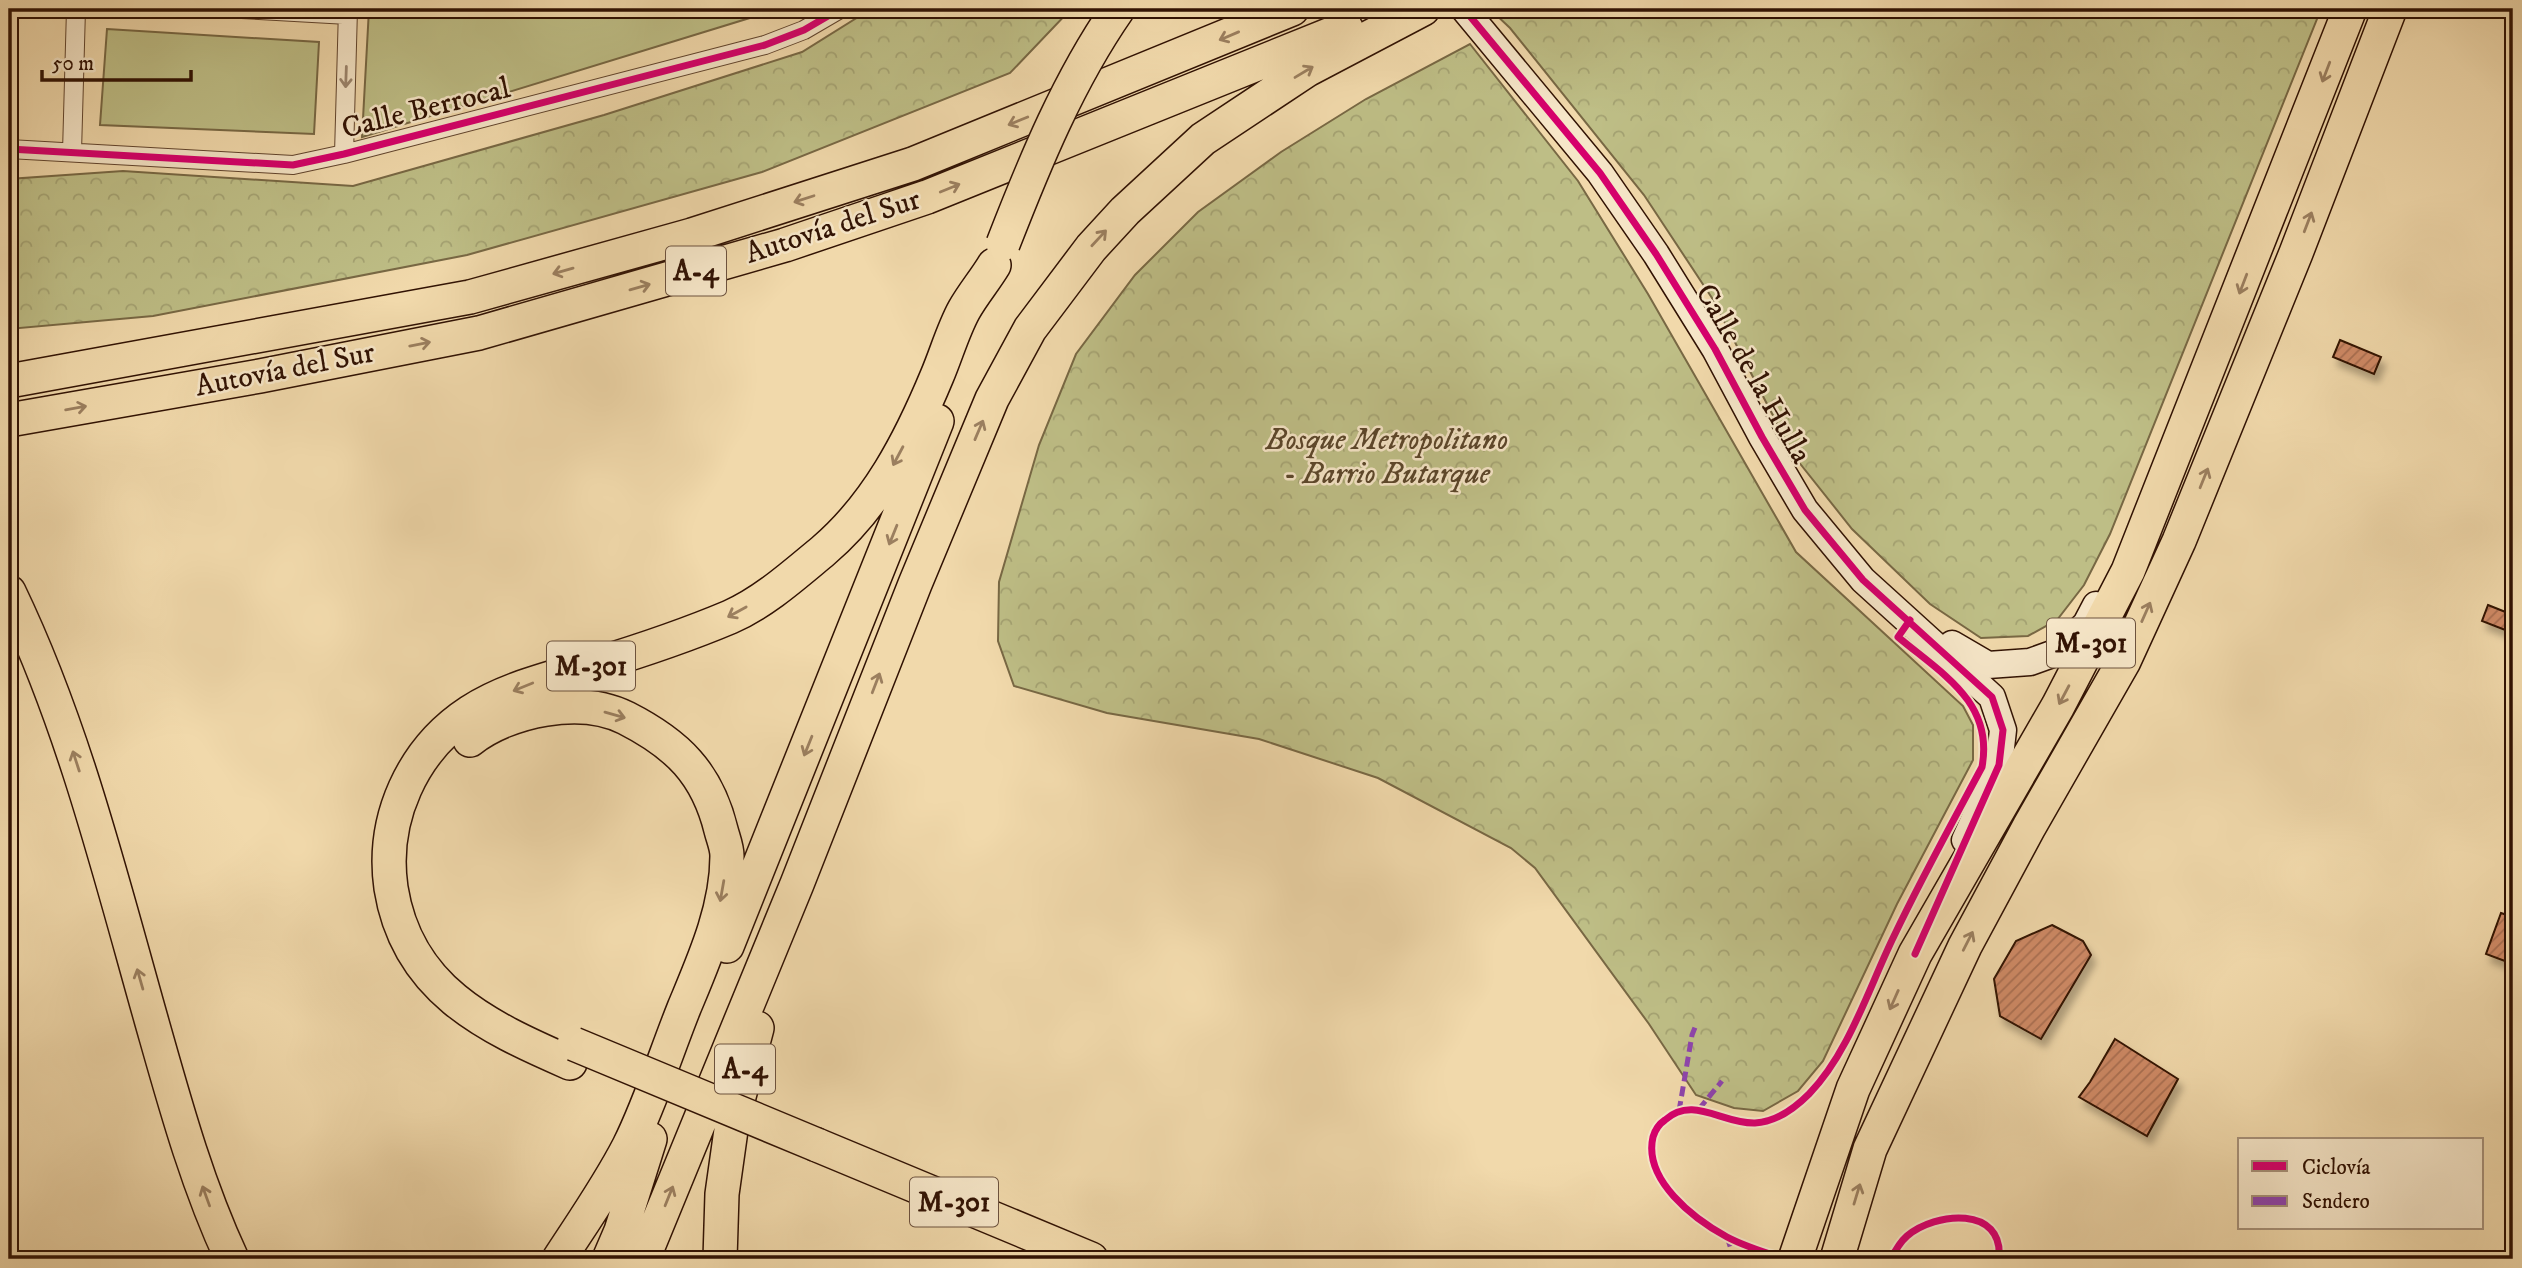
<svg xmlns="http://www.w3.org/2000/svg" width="2522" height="1268" viewBox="0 0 2522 1268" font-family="'IM FELL DW Pica',serif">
  <defs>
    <pattern id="park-crowns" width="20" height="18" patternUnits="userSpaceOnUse" patternTransform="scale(1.75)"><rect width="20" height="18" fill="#bebe86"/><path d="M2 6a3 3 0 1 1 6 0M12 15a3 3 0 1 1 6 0" fill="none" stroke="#a4a272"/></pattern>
    <pattern id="building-hatch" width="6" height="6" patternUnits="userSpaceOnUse" patternTransform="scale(1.75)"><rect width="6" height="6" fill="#cf8a66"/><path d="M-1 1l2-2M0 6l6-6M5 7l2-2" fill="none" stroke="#a96f52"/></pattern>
    <filter id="shadow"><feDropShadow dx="4.5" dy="8" stdDeviation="3.5" flood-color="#0004"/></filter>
  </defs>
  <rect width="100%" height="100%" fill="#f1d9ab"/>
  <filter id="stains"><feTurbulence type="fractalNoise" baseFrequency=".00286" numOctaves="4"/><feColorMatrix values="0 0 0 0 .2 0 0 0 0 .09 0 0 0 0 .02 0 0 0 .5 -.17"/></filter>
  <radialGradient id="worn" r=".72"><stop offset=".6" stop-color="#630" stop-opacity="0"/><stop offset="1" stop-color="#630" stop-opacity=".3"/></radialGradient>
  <path fill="#bebe86" stroke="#786844" stroke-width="2" d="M369,9H765L766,13L362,137Z
    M107,29L319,42L314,134L100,125Z"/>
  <path fill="url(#park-crowns)" stroke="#786844" stroke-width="2" d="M871,9H1071L1010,73L762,172L467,255L153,316L9,329V179L123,171L353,186L604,115L802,52Z
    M1498,9H2321L2110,534L2084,585L2057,620L2028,636L1981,638L1930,604L1852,529L1794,456L1712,298L1644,195L1510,28L1493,12Z
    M1470,44L1578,181L1648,294L1796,552L1963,706L1973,725V760L1897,904L1823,1061L1798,1091L1763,1111L1734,1108L1696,1095L1649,1024L1535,868L1511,848L1378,778L1259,739L1107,713L1014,686L998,641L999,582L1039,445L1076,354L1135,275L1198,212L1281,152L1366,99Z"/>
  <path fill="url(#building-hatch)" stroke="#311203" stroke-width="2" filter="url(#shadow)" d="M2340,340L2381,357L2374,374L2333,357Z
    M2488,605L2513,615V633L2482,621Z
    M2501,913L2513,917V964L2486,954Z
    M2052,925L2083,941L2091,955L2041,1039L2000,1016L1994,979L2016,941Z
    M2115,1039L2178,1079L2147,1136L2079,1097L2090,1082Z"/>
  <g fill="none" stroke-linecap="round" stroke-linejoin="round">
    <g stroke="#61442d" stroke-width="20">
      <path id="street" d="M242,9L348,15
        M9,149L293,165L344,154L765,45L804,30L840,9
        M72,152L76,9
        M344,154L348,9"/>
    </g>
    <g stroke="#311203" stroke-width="29">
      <path id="secondary" d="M1464,9L1600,173L1656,254L1715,349L1762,437L1805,510L1863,580L1992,697L2003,730L1999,765L1965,840
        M1952,644L1988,665L2030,662L2055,653L2086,624L2096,605"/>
    </g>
    <g stroke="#311203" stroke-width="36">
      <path id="highway" d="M9,381L470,297L692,235L913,164L1292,9
        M9,420L260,376L479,333L785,245L927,197L1346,28
        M9,592C74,727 110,874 151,1019C174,1100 196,1182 232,1259
        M470,740C508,710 581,695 626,718C677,744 707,773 721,830C723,838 727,847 727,856C727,909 704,960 684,1008C666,1053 650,1104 629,1146C609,1185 583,1222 559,1259
        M727,946L937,421
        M570,1063C485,1026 407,989 391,888C381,819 412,750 470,712C507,688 552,678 594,665C640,651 685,636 730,617C764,602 794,575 823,551C877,505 910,441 937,376C946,355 953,330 964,310C973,294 985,280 994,265
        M817,1145L1091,1259
        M609,1259L621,1231L650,1139
        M643,1259L797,884L915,584L992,399L1030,329L1091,248L1125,211L1203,139L1307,70L1423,9
        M720,1259L722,1194L732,1123L757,1028
        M1795,1259L1853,1089L1915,954L2058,706L2128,571L2350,9
        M1837,1259L1870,1149L1965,946L2029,827L2124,661L2179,541L2296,253L2390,9"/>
    </g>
    <use href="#street" stroke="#f6e6c8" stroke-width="18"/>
    <use href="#secondary" stroke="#f6e6c8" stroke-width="26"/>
    <use href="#highway" stroke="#f1d9ab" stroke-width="33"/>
    <g stroke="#311203" stroke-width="36" stroke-linecap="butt">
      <path id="highway-bridge" d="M1003,244C1035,162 1068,81 1118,9
        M574,1044L817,1145"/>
    </g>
    <use href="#highway-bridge" stroke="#f1d9ab" stroke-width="33"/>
    <path stroke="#8e44ad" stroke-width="5" stroke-dasharray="10 5" stroke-linecap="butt" d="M1699,1109L1722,1081
      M1679,1111L1692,1035L1696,1025
      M1727,1237L1734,1258L1737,1259
      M2166,1259L2177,1256"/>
    <g stroke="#f6e6c8" stroke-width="11">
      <path id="cycleway" d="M1464,9L1600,173L1656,254L1715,349L1762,437L1805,510L1863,580L1992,697L2003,730L1999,765L1915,954
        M9,149L293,165L344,154L765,45L804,30L840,9
        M1786,1259C1766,1253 1746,1247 1727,1237C1694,1219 1643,1180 1653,1137C1655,1130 1659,1124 1665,1120C1693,1095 1722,1124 1755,1123C1776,1122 1794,1109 1809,1094C1849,1053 1869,987 1894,936C1921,879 1952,823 1982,767C1994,702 1942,674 1898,637L1910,620
        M1891,1259C1895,1251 1899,1243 1907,1236C1935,1212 2004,1205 1999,1259"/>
    </g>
    <use href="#cycleway" stroke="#d6006c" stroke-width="7"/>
  </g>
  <defs><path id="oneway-shaft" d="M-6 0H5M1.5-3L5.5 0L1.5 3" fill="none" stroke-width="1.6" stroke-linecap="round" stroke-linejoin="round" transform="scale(1.75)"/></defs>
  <g stroke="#9b7f5f">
    <use href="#oneway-shaft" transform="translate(1229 36) rotate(157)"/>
    <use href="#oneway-shaft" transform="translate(1304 72) rotate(-31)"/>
    <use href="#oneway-shaft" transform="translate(2326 72) rotate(111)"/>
    <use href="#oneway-shaft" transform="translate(1018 121) rotate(158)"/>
    <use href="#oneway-shaft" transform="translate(950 188) rotate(-22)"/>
    <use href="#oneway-shaft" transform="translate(804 199) rotate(162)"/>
    <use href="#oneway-shaft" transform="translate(2308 222) rotate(-69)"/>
    <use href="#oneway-shaft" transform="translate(1099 238) rotate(-47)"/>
    <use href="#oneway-shaft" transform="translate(563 271) rotate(164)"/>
    <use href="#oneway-shaft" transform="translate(2243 284) rotate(111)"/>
    <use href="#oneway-shaft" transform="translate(640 287) rotate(-16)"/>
    <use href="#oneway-shaft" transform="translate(420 344) rotate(-11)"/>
    <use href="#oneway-shaft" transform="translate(76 408) rotate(-10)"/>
    <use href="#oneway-shaft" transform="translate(979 430) rotate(-67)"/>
    <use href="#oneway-shaft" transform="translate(898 456) rotate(118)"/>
    <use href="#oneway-shaft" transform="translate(2204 478) rotate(-68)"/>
    <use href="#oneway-shaft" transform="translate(893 535) rotate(112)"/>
    <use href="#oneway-shaft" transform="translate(737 612) rotate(151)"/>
    <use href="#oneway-shaft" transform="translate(2146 612) rotate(-66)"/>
    <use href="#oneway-shaft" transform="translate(876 683) rotate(-69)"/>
    <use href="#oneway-shaft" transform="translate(523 687) rotate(158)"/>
    <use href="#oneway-shaft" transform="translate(2064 695) rotate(118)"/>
    <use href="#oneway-shaft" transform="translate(615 715) rotate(16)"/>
    <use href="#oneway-shaft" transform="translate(808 746) rotate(112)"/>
    <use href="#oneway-shaft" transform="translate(76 761) rotate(-108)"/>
    <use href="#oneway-shaft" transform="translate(722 891) rotate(100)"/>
    <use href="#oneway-shaft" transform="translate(1968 941) rotate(-63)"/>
    <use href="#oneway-shaft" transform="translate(140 979) rotate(-106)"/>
    <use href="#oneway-shaft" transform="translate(1894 1000) rotate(114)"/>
    <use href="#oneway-shaft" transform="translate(1857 1194) rotate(-73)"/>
    <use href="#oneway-shaft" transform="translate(206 1196) rotate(-110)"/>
    <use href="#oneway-shaft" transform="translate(669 1196) rotate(-68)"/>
  </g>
  <use stroke="#9d876f" href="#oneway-shaft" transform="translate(346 77) rotate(92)"/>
  <g text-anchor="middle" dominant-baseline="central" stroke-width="5" stroke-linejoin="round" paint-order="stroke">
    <g fill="#f6e6c8" stroke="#6c523e" stroke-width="2">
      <rect x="666" y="246.5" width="60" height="49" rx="5"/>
      <rect x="2047" y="618.5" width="88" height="49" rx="5"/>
      <rect x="547" y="641.5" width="88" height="49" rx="5"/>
      <rect x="715" y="1044.5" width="60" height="49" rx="5"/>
      <rect x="910" y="1177.5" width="88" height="49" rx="5"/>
    </g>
    <g font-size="28" font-weight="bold" fill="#311203">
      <text x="696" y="271">A-4</text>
      <text x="2091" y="643">M-301</text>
      <text x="591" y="666">M-301</text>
      <text x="745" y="1069">A-4</text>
      <text x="954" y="1202">M-301</text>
    </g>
    <g font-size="30" fill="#311203" stroke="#f6e6c8">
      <text transform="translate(426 109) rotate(-14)">Calle Berrocal</text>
      <text transform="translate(833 227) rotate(-18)">Autovía del Sur</text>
      <text transform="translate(285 370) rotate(-11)">Autovía del Sur</text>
      <text transform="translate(1753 374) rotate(60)">Calle de la Hulla</text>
    </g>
    <g font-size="30" font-style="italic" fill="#5b462a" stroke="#f6e6c8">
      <text x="1387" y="440">Bosque Metropolitano<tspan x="1387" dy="34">- Barrio Butarque</tspan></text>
    </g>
  </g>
  <rect width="2522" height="1268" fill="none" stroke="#f1d9ab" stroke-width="35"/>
  <rect x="10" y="10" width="2501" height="1247" fill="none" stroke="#311203" stroke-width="3.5"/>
  <rect x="18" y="18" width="2487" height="1233" fill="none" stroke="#311203" stroke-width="2"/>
  <rect x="2238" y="1138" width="245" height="91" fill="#f6e6c8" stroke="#a79179" stroke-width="2"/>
  <rect x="2252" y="1161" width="35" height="10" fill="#d6006c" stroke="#a79179" stroke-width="2"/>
  <text x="2302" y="1174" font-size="21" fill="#311203">Ciclovía</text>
  <rect x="2252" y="1196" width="35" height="10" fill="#8e44ad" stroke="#a79179" stroke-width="2"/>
  <text x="2302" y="1208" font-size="21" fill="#311203">Sendero</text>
  <path d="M42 70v10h149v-10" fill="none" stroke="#311203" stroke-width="3.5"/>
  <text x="52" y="70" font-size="21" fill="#311203" stroke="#f6e6c8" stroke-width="5" paint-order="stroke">50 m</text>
  <rect width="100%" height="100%" filter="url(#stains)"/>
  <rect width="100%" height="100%" fill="url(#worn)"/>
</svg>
